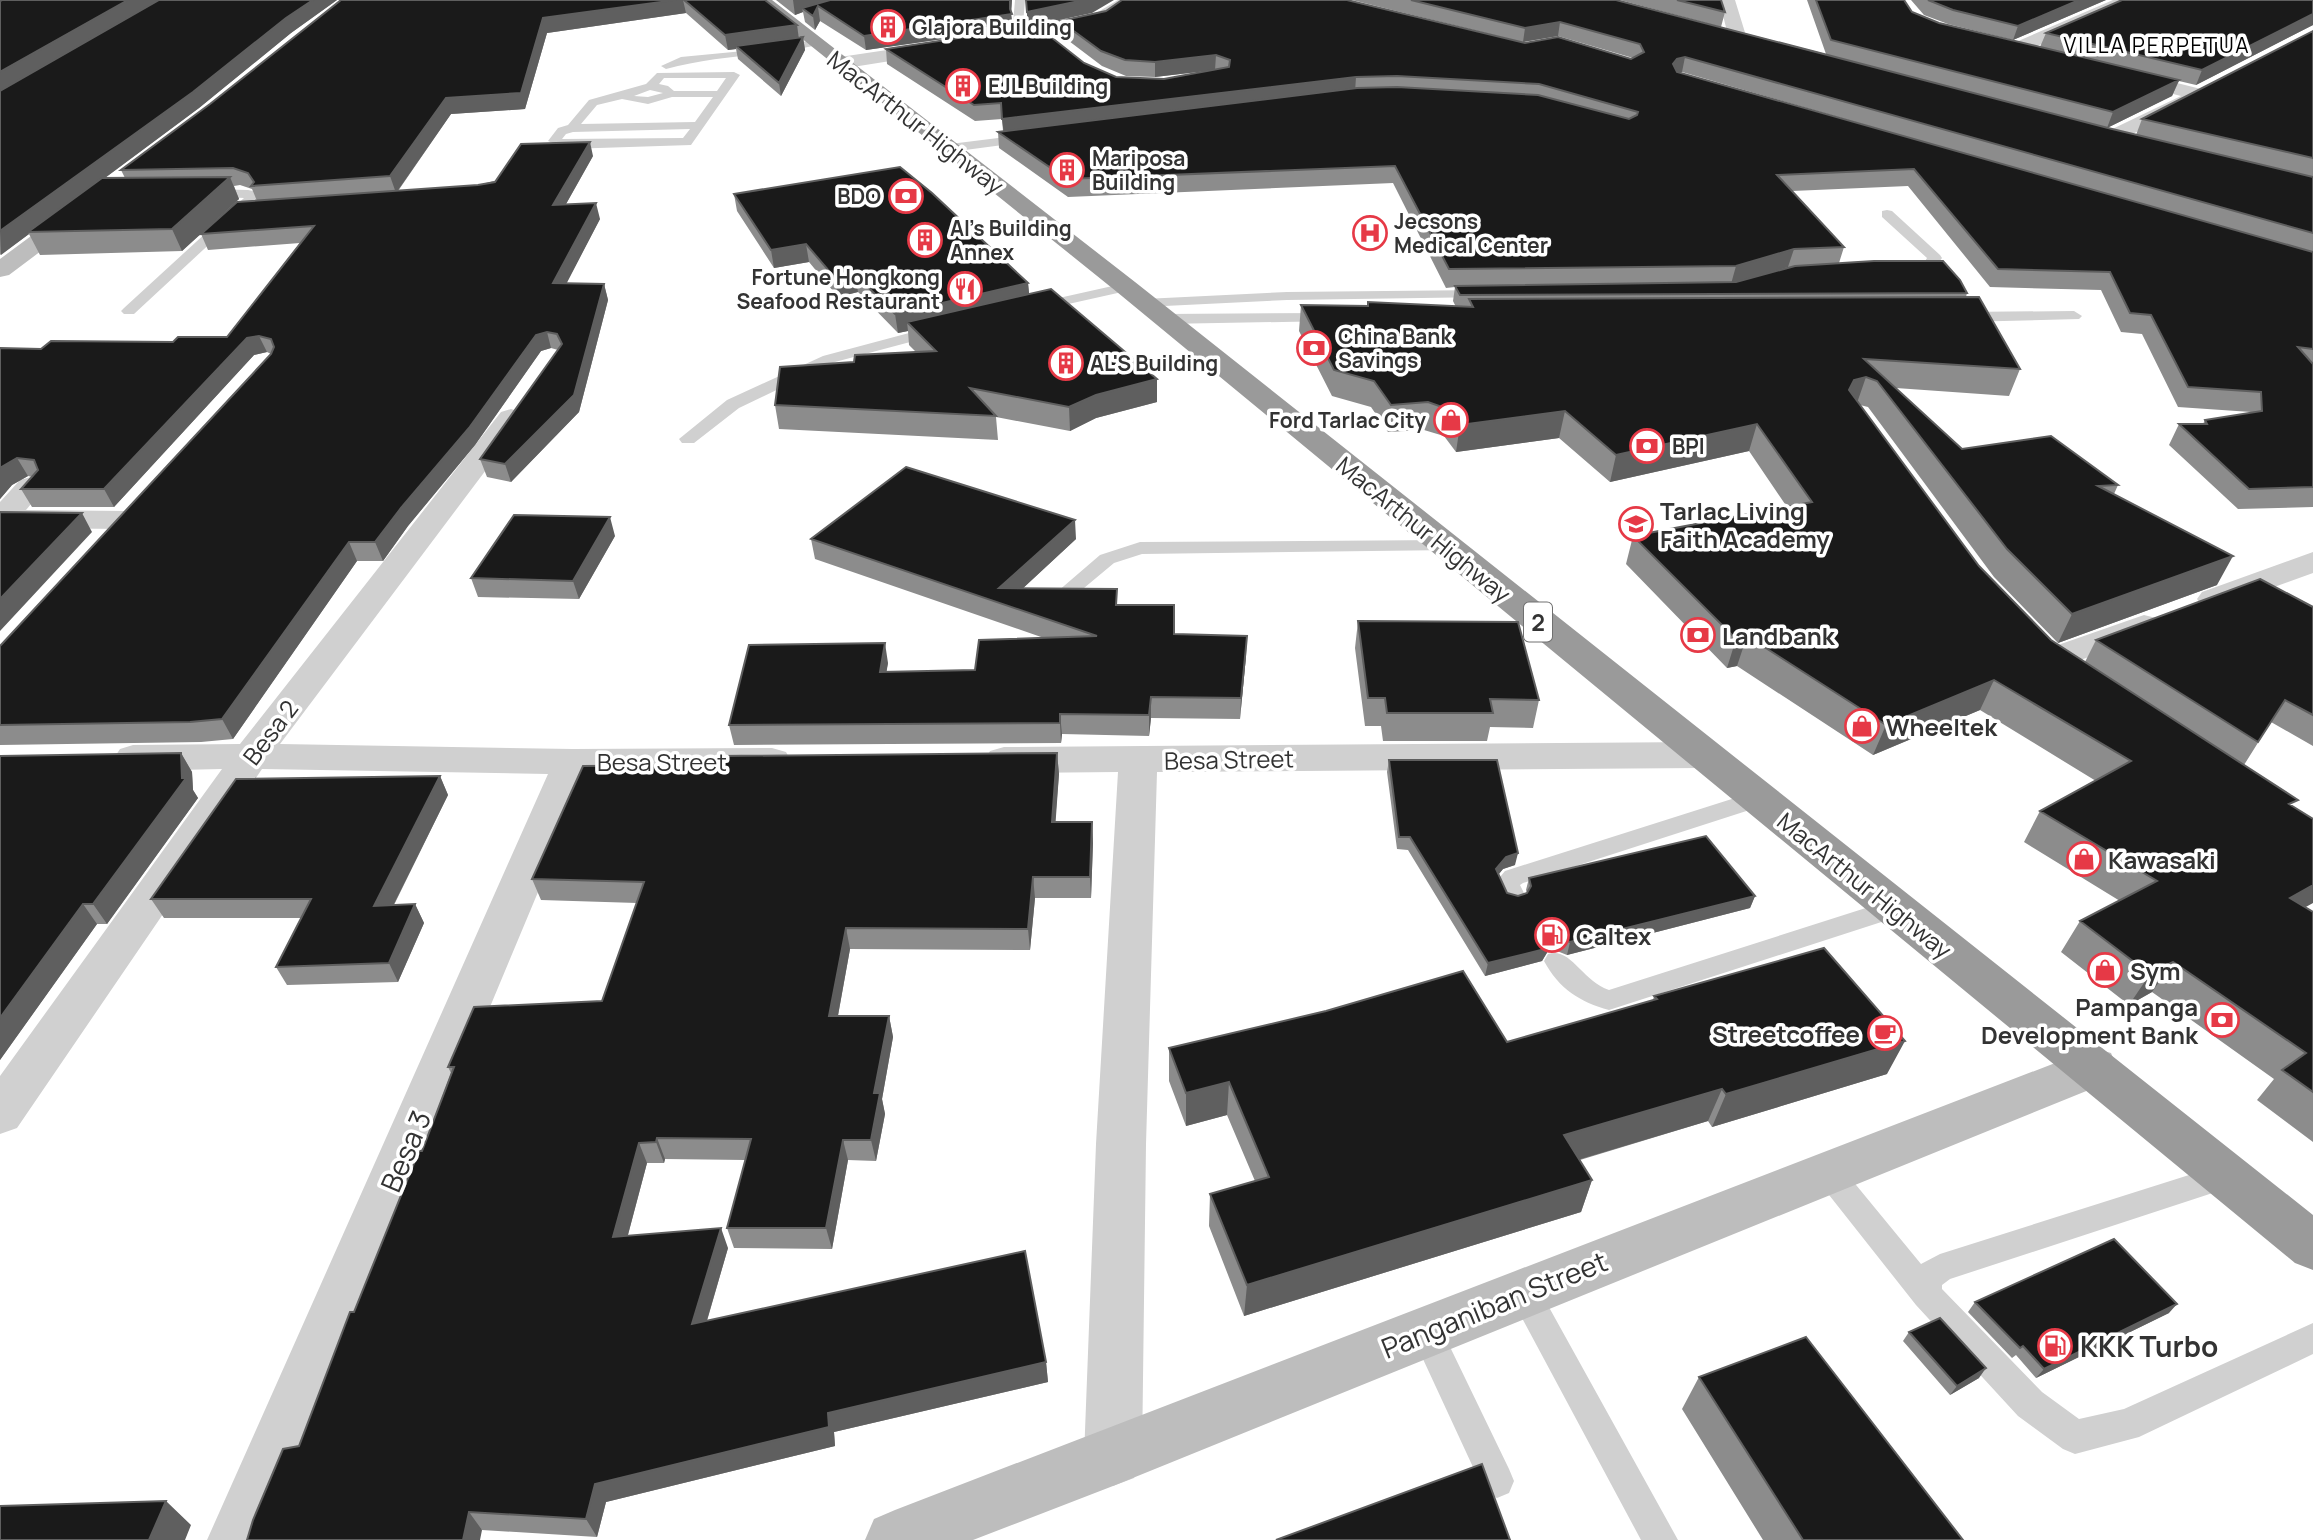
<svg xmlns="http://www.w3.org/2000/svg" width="2313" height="1540" viewBox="0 0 2313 1540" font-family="Manrope,sans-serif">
  <rect width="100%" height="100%" fill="#fff"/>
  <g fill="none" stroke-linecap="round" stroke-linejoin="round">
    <path fill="#d0d0d0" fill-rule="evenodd" d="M1015,0H1025L1023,24L1028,33L1027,35H1019L1013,24Z
      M814,40L819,43L818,45C768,56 715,55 666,69L661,66L681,57L754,50Z
      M734,72L740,75L691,145L567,149L548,141L558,128L568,125L589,100L646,84L657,73ZM664,78H726L717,91H674L668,86L659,84ZM650,90L663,93L648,97L634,96ZM672,97H713L695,122L581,124L597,105L622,99L648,104ZM690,129L683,138L562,139L566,134L573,132Z
      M1030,134L1036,138L1034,141L950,152L944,148L950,144Z
      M205,189L248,190L253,191L258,199L134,314H124L121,311L124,308L244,198L200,196V190Z
      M1887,210L1892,211L1940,255L1942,258L1933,270L1899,271V265L1924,263L1927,258L1882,217V211Z
      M1126,283L1131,284L1133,287L1131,290L1037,311L1030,307L1032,304Z
      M1484,290L1489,291L1491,294L1489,297L1287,300L1144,307L1137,303L1144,299L1287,292Z
      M2074,311L2082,316L2079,319L1962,322L1954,317L1962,312Z
      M1329,313L1337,318L1334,321L1164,324L1156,319L1164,314Z
      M939,325L947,330L944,333L835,362L739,408L694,443H682L679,439L727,400L823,356Z
      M1445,540L1452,542L1454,546L1452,550L1142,554L1114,563L1060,608H1046L1043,604L1100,555L1140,542Z
      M1757,791L1765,793L1769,799L1765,805L1523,883L1520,885L1526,897L1523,903L1514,906L1505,903L1495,883L1505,871Z
      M1894,899L1903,901L1907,908L1903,915L1609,1010C1580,1002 1559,989 1544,961L1548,954C1571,947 1582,981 1609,990Z
      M1828,1159L1838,1163L1921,1264L1940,1254L2227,1163L2237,1167L2242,1176L2237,1185L1950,1279L1942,1285V1289L2042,1392L2079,1419L2124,1409L2313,1323V1354L2139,1437L2075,1454L2063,1449L2018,1416L1916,1305L1818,1181L1813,1172L1818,1163Z
      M1524,1277L1535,1282L1678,1540H1641L1508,1292L1513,1282Z
      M1426,1316L1437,1320L1509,1469L1514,1481L1509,1493L1497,1498L1485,1493L1410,1331L1415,1320Z"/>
    <path fill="#d0d0d0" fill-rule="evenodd" d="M1118,0H1138L1105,23L1042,37L840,69L831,63L840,57L1042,27L1093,15Z
      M1719,0H1735L1747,39L1744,43H1732L1729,39Z
      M2113,0H2135L2133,4L2021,53L2015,54L2006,49L2009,45Z
      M2125,70L2205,90L2208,94L2196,103L2116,142H2102L2099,138L2102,134L2181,96L2118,80L2116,76L2118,72Z
      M511,409L521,412L525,418L280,744L573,749L772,748L786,752L791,761L786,770L772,774L587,775L267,1540H207L548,774L262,769L17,1128L0,1134V1076L222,769L133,771L120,767L114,758L120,749L133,745L240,744L501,412Z
      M31,477L42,480L46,486L26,510L125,511L136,513L141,520L136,527L125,529L13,528L0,525V502L20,480Z
      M2313,552V573L2214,609L2202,606L2197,599L2202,592Z
      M2144,615L2156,618L2161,625L2156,632L2051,671L2038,668L2033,660L2038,652Z
      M1702,742L1715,746L1721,755L1715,764L1702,768L1157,772L1146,1144L1142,1457L1134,1478L1113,1486L1092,1478L1084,1457L1096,1144L1118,772L1004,773L990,769L985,760L990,751L1004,747Z"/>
    <path fill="#bdbdbd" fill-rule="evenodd" d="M77,206L85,208L88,213L85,218L9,275L0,277V259L69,208Z
      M2094,1048L2111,1053L2117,1067L2111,1081L1113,1486L973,1540H865L874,1519L895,1510Z"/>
    <path fill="#9a9a9a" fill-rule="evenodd" d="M754,0H772L1135,282L2313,1215V1270L2295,1263L1117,292Z"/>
  </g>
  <path fill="#8c8c8c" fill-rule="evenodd" d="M0,0H337L291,33L199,108L105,178H125L121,170L210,104L676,0H765L797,25L799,38L803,37L805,50L781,96L738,59L736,49L728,50L686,13L547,33L525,109L451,114L398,191L478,185L593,156L566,204L600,219L566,283L604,284L608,300L579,412L511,482L487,477L480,459L558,350L551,348L541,351L475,445L408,526L383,561H357L233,739L201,742L0,745V646L271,354L267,352L254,355L114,507H32L21,489L32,477L28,476L12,485L0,499V348L41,349L173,342L227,337L300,243L208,250L201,234L257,201L252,189L240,185L234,186L239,199L182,251L40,255L29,234L0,255Z
    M776,0H1012L1011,13L1013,29L866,50L820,21L815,30L805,22L803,12L795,15Z
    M1352,0H1616L1826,54L1807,0H1904L1912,12L1939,23L2040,47L2046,33L2313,0V25L2196,85L2179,81L2172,96L2107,128L2136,135L2142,119L2313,31V507L2238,509L2169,445L2179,424H2203L2205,420L2251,413V412L2178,407L2142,334L2121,332L2101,290L1990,287L1908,186L1792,191L1844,247L1839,263L1967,293L1966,297L2020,369L2009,396L1896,388L1962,449L2118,485L2114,494L2217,585L2058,643L1994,577L1868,407L1860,405L1979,566L2051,640L2085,662L2096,640L2313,607V746L2271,722L2244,765L2293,807L2306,907L2313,912V1142L2257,1100L2274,1079L2152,992L2129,1005L2061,952L2080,921L2120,901L2024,842L2040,811L2096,781L1980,710L1873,755L1737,666L1727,668L1626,564L1633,536L1787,507L1749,451L1610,482L1559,438L1456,452L1444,436L1424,430L1388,432L1371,407L1332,396L1299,331L1301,305L1456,307L1453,301L1455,287L1446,288L1393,183L1068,197L999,148L998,132L1003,131L1002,119L975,121L887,64L886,49L1084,63L1116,77L1164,79L1205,71L1155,77L1126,76L1102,66L1061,35L1060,21L1106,11L1510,39ZM1558,36L1633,58L1631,59L1523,42ZM1682,72L1921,141L1680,73Z
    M1620,0H1721L1725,12L1721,27Z
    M1911,0H2106L2013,40L1948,24L1924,15Z
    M734,194L1028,283L1029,294L1157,402L1096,418L1070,431L996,417L998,440L779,429L775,405L854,362L916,352L909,345L908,331L898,333L858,292L838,297L809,262L774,268L737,211Z
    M615,536L579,599L478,597L471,578Z
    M811,539H1076L1023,588L1118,605L1174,634L1246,656L1240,719L1151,718L1149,736L1062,734L1061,743L734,745L729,725L888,663L886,672L975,670L1044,638L815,559Z
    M1358,621L1539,700L1533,728L1490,727L1487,741H1383L1381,726H1365L1355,648Z
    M181,753L192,772L193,790L198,798L107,924H97L0,1060V756Z
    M1057,753L1059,774L1055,822H1092L1093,843L1091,898H1035L1030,950L850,949L838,1016H889L893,1037L882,1099L885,1114L876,1161L848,1160L832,1249L734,1248L727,1228L745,1160L665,1159L664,1163H647L628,1235L728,1248L707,1321L1046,1362L1048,1382L834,1432L835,1446L606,1502L597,1537L482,1530L299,1446L422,1151L451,1073L448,1067L602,1001L637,903L541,900L532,879L719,765Z
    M1389,760L1515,865L1503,869L1498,875L1507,893L1518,896L1527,893L1526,890L1529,878L1755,896L1750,908L1567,955L1557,951H1548L1542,961L1485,976L1408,850L1397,849L1387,772Z
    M440,776L448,795L394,905L415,904L424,923L398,982L287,985L276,967L301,918H164L151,899Z
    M1654,996L1887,1074L1712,1127L1708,1121L1580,1160L1592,1180L1581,1212L1244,1316L1209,1226L1210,1194L1255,1181L1227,1115L1186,1126L1169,1081V1048L1507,1042L1653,1000Z
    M1975,1302L2169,1313L2036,1378L2016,1355L2012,1358L1968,1312Z
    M1909,1332L1979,1378L1950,1395L1903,1341Z
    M1699,1377L1963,1540H1763L1682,1409Z"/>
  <path fill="#5f5f5f" d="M128,0H159L0,92V72Z
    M313,0H337L291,33L199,108L32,232H28L29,234L1,255L0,231L286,18Z
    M676,0H683L686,13L547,33L525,109L451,114L396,193L390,176L446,98L543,18Z
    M793,0H842L818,7L820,21L815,30L813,16L802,8L803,12L795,15Z
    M1010,0H1012L1011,14L1013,29L866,50L864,36Z
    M1084,0H1114L1092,13L1027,27V12Z
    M2079,0H2106L2013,40L2018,26Z
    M2313,14V25L2196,85L2202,70Z
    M1560,22L1558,36L1523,42L1525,28Z
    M797,25L799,40L736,46V49L728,50L725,35Z
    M803,37L805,50L781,96L779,83Z
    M1216,55L1215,70L1155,77V62Z
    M1685,57L1682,72L1673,74V64L1677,59Z
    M1356,77L1355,92L1004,135L1002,119Z
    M2179,80L2172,96L2107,128L2113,112Z
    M590,142L593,156L557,220L553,205Z
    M230,177L239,199L182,251L172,229Z
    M596,203L600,219L558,300L553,283Z
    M806,244L809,262L774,268L771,250Z
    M1794,249L1788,267L1731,284L1736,266Z
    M855,274L858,292L838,297L835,278Z
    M1028,283L1030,302L907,322L908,331L898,333L895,314Z
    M604,284L608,300L579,412L511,482L505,464Z
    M547,332L551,348L541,351L475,445L408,526L383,561L375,542L401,508L536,335Z
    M259,336L267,352L254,355L114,507L104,489L247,338Z
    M1866,377L1857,403L1849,390L1854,380Z
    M1157,379V402L1096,418L1070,431L1069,407L1096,395Z
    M1565,411L1559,438L1456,452L1460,425Z
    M1757,424L1749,451L1610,482L1616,455Z
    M17,458L28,476L12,485L0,499V468Z
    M82,513L92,532L0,631V599Z
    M610,517L615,536L579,599L573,581Z
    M1075,520L1076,539L1005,605L999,588Z
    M349,542L357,561L233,739L222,719Z
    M2233,556L2217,585L2058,643L2072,614Z
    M1247,636L1246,656L1240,719L1241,698Z
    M1747,636L1737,666L1727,668L1736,639Z
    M885,643L888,663L883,693L880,672Z
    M1994,680L1980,710L1873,755L1886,725Z
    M1151,697V718L1149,736V715Z
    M1060,714L1062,734L1061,743L1060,723Z
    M181,753L192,772L193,790L198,798L107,924L93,904L182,778Z
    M1057,753L1059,774L1054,844L1052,822Z
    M440,776L448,795L384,924L374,906Z
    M1092,822L1093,843L1091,898L1090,877Z
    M1518,853L1515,865L1503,869L1493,881L1496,869L1506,857Z
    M1033,877L1035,898L1030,950L1028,929Z
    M2313,885V903L2268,928L2290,898Z
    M1755,896L1750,908L1567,955L1570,942Z
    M83,904L97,924L0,1060V1018Z
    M415,904L424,923L398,982L389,963Z
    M846,928L850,949L834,1037L829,1016Z
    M1551,939L1548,951L1542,961L1485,976L1488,963Z
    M2173,962L2152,992L2129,1005L2150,974Z
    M889,1016L893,1037L882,1099L885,1114L876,1161L871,1140L874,1093Z
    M1905,1041L1887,1074L1712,1127L1726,1094Z
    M1229,1082L1227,1115L1186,1126V1093Z
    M1722,1089L1708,1121L1554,1167L1564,1135Z
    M657,1138L665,1159L664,1163L656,1142Z
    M843,1140L848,1160L832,1249L826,1228Z
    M639,1143L647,1163L622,1257L613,1237Z
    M1592,1180L1581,1212L1244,1316L1247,1285Z
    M721,1228L728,1248L700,1344L692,1324Z
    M2177,1304L2169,1313L2036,1378L2044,1369Z
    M1046,1362L1048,1382L834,1432L835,1446L606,1502L597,1537L586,1519L595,1484L828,1413Z
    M1986,1368L1979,1378L1950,1395L1957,1386Z
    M166,1501L191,1525L185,1540H149Z
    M469,1512L482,1530L480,1540H463Z"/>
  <path fill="#1a1a1a" stroke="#5f5f5f" stroke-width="2" d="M2,0H128L0,72V1Z
    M159,0H313L286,18L193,92L0,231V91Z
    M341,0H676L543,18L521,93L446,98L390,176L251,186L254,182L248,173L233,168L121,170L210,104Z
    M684,0H765L797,25L725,35Z
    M830,0H1010V9L1012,14L864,36L818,6L813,16L802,8Z
    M1026,0H1084L1027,12Z
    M1122,0H1347L1525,43L1558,37L1631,59L1644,52L1640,44L1560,22L1525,28L1411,0H1616L2108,128L2313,177V233L1685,57L1677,59L1673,64L1677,72L2313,252V349L2298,347L2313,364V487L2249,489L2179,424H2207L2205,420L2262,411L2261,392L2188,387L2151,315L2130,313L2110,272L1998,269L1914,169L1777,175L1844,247L1794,249L1736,266L1449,269L1395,166L1067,179L998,132L1357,88L1397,87L1538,95L1629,119L1637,115L1638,112L1539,84L1397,76L1356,77L1002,119L1001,103L974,105L886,49L1037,26L1084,63L1116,77L1164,79L1229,67L1230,60L1216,55L1155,62L1125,60L1101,51L1060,21L1106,11Z
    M1677,0H1721L1725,12Z
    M1816,0H1904L1912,12L1939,23L2179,80L2113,112L1831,40Z
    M1928,0H2079L2018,26L1953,10Z
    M2122,0H2313V14L2202,70L2046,33Z
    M2313,31V158L2142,119Z
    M803,37L779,83L736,46Z
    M590,142L553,205L596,203L553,283L604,284L574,395L505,464L480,459L562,344L557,334L547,332L536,335L469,428L401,508L375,542H349L222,719L190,722L0,725V646L271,354L274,347L271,339L259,336L247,338L104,489H21L38,470L34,460L17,458L0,468V348L41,349L51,341L173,342L178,337H227L314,226L201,234L237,202L478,185L495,182L521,144Z
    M900,167L932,193L1028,283L895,314L855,274L835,278L806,244L771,250L734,194Z
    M230,177L172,229L28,232L102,178Z
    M1874,261H1943L1960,280L1967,293L1460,295L1455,286L1736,282L1795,266Z
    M1051,289L1157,379L1096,395L1069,407L970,388L996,416L775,405L780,367L854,362L855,355L936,351L907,322Z
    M1979,297L2020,369L1864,359L1962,449L2051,436L2118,485L2098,486L2233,556L2072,614L2007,549L1877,381L1866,377L1854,380L1849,390L1979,566L2051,640L2298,800L2289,804L2313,819V885L2290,898L2313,912V1092L2282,1070L2306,1053L2173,962L2150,974L2080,921L2157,881L2040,811L2131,761L1994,680L1886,725L1747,636L1736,639L1633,536L1812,502L1757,424L1616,455L1565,411L1460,425L1448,409L1428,402L1391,405L1374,381L1334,370L1301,305L1368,306V302L1473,307L1469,299Z
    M906,467L1075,520L999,588L1117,589L1116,605H1174V634L1247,636L1241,698L1151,697L1149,715L1060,714V723L729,725L749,645L885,643L880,672L975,670L979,640L1097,636L811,539Z
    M0,512L82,513L0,599Z
    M514,515L610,517L573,581L471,578Z
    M2260,579L2313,607V715L2285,700L2258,742L2096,640Z
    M1358,621L1518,622L1539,700L1490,699L1493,713H1387L1385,698H1368Z
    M181,753L182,778H186L93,904H83L0,1018V756Z
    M1057,753L1052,822H1092L1090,877H1033L1028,929L846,928L829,1016H889L874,1093H880L871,1140H843L826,1228H727L751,1139L657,1138L656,1142L639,1143L613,1237L721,1228L692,1324L1025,1251L1046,1362L828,1413L829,1427L595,1484L586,1519L469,1512L463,1540H247L253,1520L283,1449L299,1446L350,1312H354L419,1151H422L454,1067H448L474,1007L602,1001L644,882L532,879L583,766L719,765L721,756Z
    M1389,760H1497L1518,853L1506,857L1496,869L1507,893L1518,896L1527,893L1531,886L1529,878L1706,836L1755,896L1570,942L1560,938L1551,939L1545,949L1488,963L1410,837H1399Z
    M440,776L374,906L415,904L389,963L276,967L311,899H151L236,779Z
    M1824,948L1905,1041L1726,1094L1722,1089L1564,1135L1592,1180L1247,1285L1210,1194L1269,1177L1229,1082L1186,1093L1169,1048L1326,1011L1463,971L1507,1042L1657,999L1654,996Z
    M2114,1239L2177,1304L2044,1369L2023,1346L2020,1348L1975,1302Z
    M1940,1318L1986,1368L1957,1386L1909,1332Z
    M1806,1337L1963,1540H1803L1699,1377Z
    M1482,1464L1510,1540H1276Z
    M166,1501L149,1540H0V1506Z"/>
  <defs>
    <g id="building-ring" transform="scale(1.75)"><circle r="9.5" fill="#fff" stroke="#e63946" stroke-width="1.5"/><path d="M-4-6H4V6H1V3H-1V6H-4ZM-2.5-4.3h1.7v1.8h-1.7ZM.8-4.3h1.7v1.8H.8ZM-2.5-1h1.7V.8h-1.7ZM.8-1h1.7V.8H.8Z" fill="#e63946"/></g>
    <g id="bank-ring" transform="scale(1.75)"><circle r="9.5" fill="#fff" stroke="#e63946" stroke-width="1.5"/><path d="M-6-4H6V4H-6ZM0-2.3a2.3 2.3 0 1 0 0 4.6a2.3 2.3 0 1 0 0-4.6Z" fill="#e63946"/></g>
    <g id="hospital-ring" transform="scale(1.75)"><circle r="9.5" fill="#fff" stroke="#e63946" stroke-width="1.5"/><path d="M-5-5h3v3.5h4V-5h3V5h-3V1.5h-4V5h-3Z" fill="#e63946"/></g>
    <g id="restaurant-ring" transform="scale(1.75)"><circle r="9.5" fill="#fff" stroke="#e63946" stroke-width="1.5"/><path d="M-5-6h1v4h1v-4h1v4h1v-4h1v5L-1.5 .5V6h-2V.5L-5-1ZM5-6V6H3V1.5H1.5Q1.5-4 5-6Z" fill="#e63946"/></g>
    <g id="shop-ring" transform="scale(1.75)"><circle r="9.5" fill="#fff" stroke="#e63946" stroke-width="1.5"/><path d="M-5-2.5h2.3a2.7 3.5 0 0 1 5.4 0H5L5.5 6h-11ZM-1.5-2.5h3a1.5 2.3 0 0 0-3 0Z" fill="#e63946"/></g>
    <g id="school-ring" transform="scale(1.75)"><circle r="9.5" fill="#fff" stroke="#e63946" stroke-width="1.5"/><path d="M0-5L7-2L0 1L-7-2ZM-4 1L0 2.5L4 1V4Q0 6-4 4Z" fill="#e63946"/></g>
    <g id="fuel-ring" transform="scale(1.75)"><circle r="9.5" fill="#fff" stroke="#e63946" stroke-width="1.5"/><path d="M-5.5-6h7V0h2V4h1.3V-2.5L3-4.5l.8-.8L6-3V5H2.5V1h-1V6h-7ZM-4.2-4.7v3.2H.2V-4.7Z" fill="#e63946"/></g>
    <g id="cafe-ring" transform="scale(1.75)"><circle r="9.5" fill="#fff" stroke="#e63946" stroke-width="1.5"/><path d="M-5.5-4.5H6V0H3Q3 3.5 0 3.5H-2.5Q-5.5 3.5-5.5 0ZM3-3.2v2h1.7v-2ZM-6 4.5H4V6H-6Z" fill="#e63946"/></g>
  </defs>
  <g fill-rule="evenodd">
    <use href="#building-ring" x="888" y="27"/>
    <use href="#building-ring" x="963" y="86"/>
    <use href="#building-ring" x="1067" y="170"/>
    <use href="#bank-ring" x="906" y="196"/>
    <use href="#hospital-ring" x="1370" y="233"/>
    <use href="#building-ring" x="925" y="240"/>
    <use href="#restaurant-ring" x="965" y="289"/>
    <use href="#bank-ring" x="1314" y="348"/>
    <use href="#building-ring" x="1066" y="363"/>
    <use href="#shop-ring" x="1451" y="420"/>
    <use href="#bank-ring" x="1647" y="446"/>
    <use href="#school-ring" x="1636" y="524"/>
    <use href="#bank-ring" x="1698" y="635"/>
    <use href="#shop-ring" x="1862" y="726"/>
    <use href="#shop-ring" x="2084" y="859"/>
    <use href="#fuel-ring" x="1552" y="935"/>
    <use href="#shop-ring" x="2105" y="970"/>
    <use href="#bank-ring" x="2222" y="1020"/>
    <use href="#cafe-ring" x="1885" y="1033"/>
    <use href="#fuel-ring" x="2055" y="1346"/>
  </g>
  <g text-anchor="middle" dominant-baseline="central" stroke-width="7" stroke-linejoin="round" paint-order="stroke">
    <g font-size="21" font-weight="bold" fill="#333" stroke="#fff" text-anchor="start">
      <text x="912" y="27">Glajora Building</text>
      <text x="988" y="86">EJL Building</text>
      <text x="1092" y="158">Mariposa<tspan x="1092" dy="24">Building</tspan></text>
      <text x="881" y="196" text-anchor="end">BDO</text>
      <text x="1394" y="221">Jecsons<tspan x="1394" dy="24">Medical Center</tspan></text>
      <text x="950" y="228">Al's Building<tspan x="950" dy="24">Annex</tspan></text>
      <text x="940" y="277" text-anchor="end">Fortune Hongkong<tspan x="940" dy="24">Seafood Restaurant</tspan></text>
      <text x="1338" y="336">China Bank<tspan x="1338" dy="24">Savings</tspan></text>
      <text x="1090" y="363">AL'S Building</text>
      <text x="1426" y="420" text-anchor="end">Ford Tarlac City</text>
      <text x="1672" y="446">BPI</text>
    </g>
    <g font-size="21" letter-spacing="2" fill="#000" stroke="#fff">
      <text x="2157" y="45">VILLA PERPETUA</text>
    </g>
    <rect fill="#fff" stroke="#707070" stroke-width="2" x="1524" y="602.5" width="28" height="39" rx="5"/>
    <g font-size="23" font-weight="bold" fill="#333">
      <text x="1538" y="622">2</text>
    </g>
    <g font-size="24" fill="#333" stroke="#fff">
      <text transform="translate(916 122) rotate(38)">MacArthur Highway</text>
      <text transform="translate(1424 529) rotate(39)">MacArthur Highway</text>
      <text transform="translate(270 732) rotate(-53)">Besa 2</text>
      <text transform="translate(1229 759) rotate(-1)">Besa Street</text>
      <text x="662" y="761">Besa Street</text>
      <text transform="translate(1865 885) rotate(39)">MacArthur Highway</text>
    </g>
    <g font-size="24" font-weight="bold" fill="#333" stroke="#fff" text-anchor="start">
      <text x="1660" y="510">Tarlac Living<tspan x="1660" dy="28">Faith Academy</tspan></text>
      <text x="1722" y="635">Landbank</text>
      <text x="1886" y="726">Wheeltek</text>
      <text x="2108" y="859">Kawasaki</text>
      <text x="1576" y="935">Caltex</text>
      <text x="2130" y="970">Sym</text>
      <text x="2198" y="1006" text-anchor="end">Pampanga<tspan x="2198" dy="28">Development Bank</tspan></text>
      <text x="1860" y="1033" text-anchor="end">Streetcoffee</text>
    </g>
    <g font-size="28" fill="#333" stroke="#fff">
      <text transform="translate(405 1151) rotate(-67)">Besa 3</text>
      <text transform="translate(1494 1304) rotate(-22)">Panganiban Street</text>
    </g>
    <g font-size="28" font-weight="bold" fill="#333" stroke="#fff" text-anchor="start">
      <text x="2080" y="1346">KKK Turbo</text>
    </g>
  </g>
</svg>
